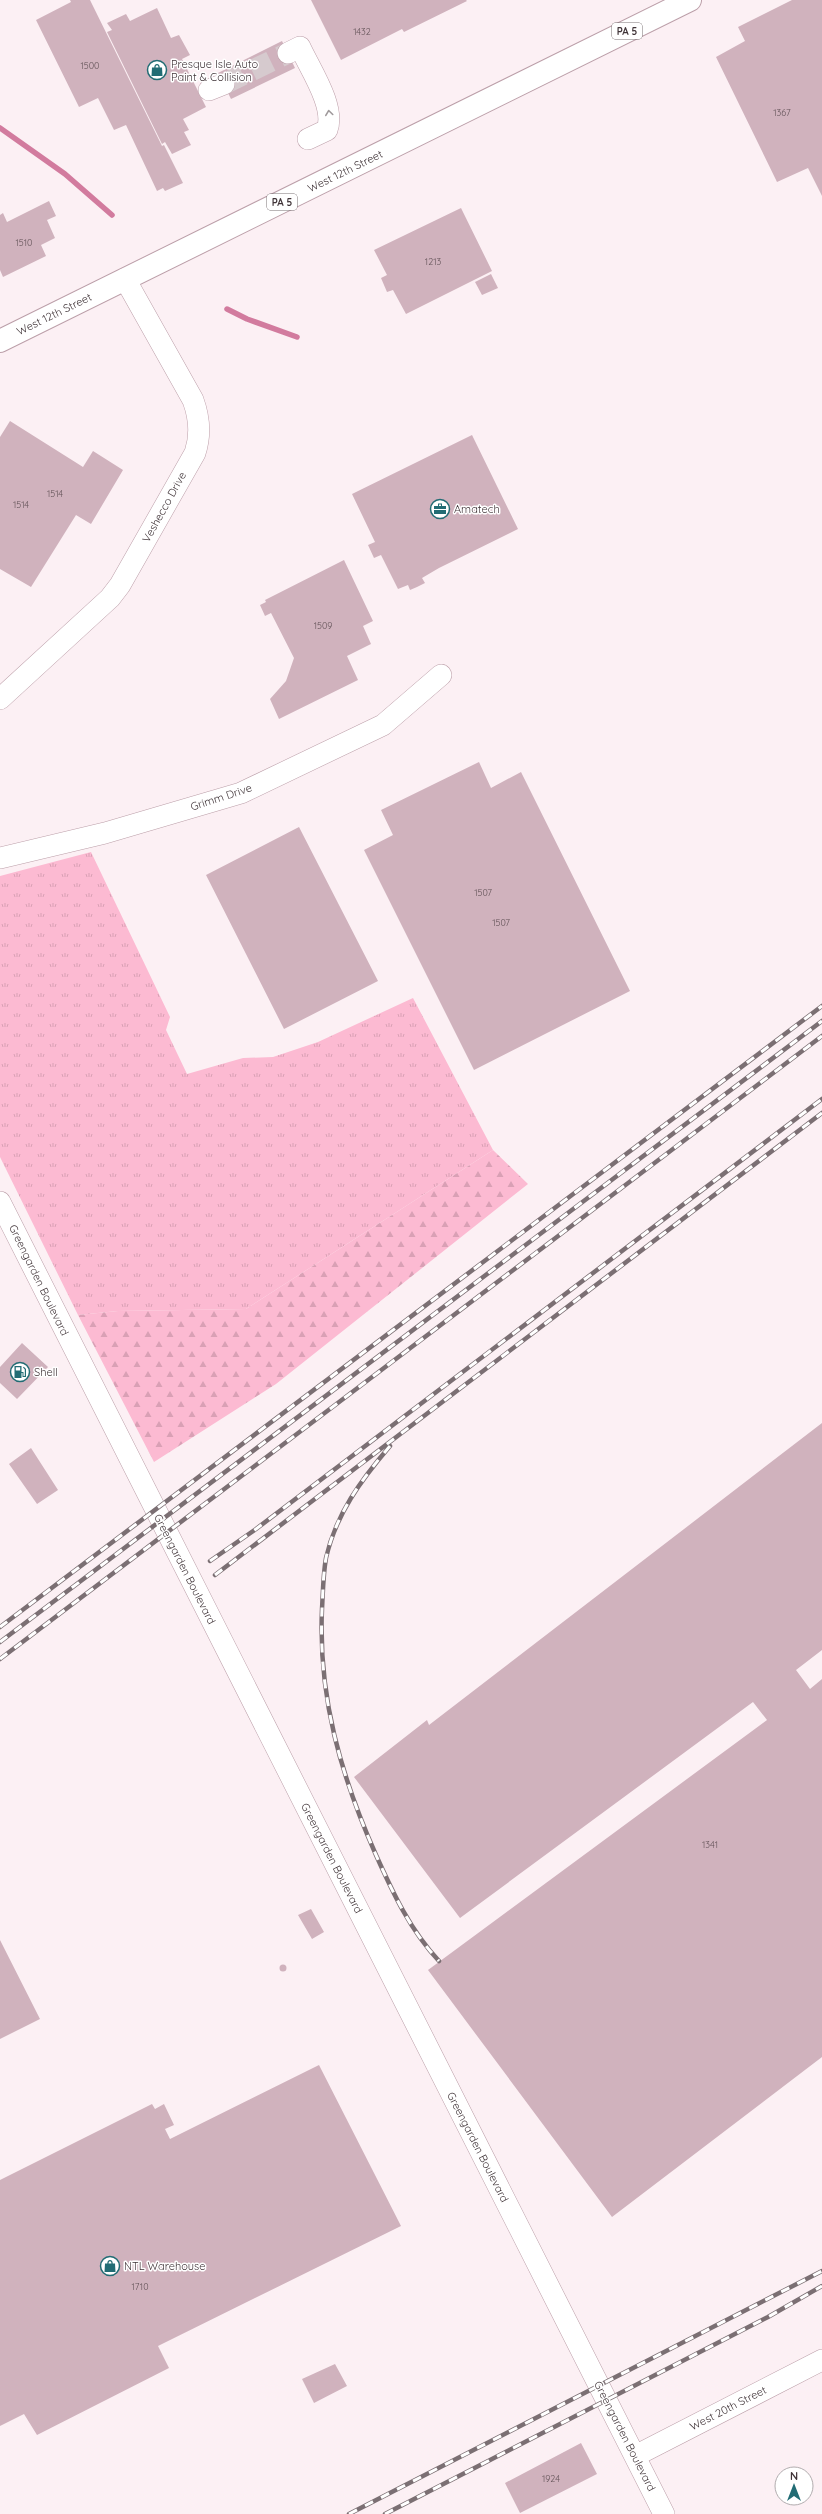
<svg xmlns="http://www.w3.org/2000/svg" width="822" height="2514" viewBox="0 0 822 2514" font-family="Quicksand,sans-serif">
  <defs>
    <pattern id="grass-tufts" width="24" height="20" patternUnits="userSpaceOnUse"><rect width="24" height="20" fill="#fcbad2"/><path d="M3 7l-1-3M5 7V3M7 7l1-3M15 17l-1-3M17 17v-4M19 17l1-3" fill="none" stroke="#d9a0b5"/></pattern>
    <pattern id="forest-firs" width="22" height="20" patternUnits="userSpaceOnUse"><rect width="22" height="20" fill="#fcbad2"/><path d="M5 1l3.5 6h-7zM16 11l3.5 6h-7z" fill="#d9a0b5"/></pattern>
  </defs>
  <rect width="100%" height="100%" fill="#fcf0f4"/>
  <path fill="url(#grass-tufts)" d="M91,852L170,1017L166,1030L187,1074L243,1058L273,1057L318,1042L413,998L493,1150L246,1309L118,1311L78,1315L0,1157V876Z"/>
  <path fill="url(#forest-firs)" d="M493,1150L528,1184L276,1384L154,1462L78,1315L118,1311L246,1309Z"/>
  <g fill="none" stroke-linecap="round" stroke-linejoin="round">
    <path stroke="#d27b9e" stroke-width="5.5" d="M0,128L65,174L112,215
      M227,309L247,319L297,337"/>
  </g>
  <path fill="#d0b2bd" d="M70,0H90L162,146L164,145L183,183L165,191L163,188L157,191L126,125L114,130L98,98L79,107L36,20L71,2Z
    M311,0H466L467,1L404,32L402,29L341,60Z
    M792,0H822V196L808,168L777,182L716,57L745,41L738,27Z
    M157,8L171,38L179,35L190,55L182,59L206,107L183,119L189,130L184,132L191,145L172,154L165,142L162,144L107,32L112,30L107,23L126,14L130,21Z
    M282,41L295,68L231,99L218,73Z
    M49,201L56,216L47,220L55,238L41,245L46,256L3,277L0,270V215L3,213L7,222Z
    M461,208L492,271L406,314L393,290L387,292L381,278L387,275L374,250Z
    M491,274L498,288L482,295L475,282Z
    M10,421L83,467L93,451L123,470L91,524L76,515L31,587L0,569V437Z
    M472,435L518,529L439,568L422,578L425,583L417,587L410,590L408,585L398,589L381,555L374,558L368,545L375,542L352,494Z
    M344,560L373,621L363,626L371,644L347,656L358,680L279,719L270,699L286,681L294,658L271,613L265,616L260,605L266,602L265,600Z
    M479,762L491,788L521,772L630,991L474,1070L364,850L393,835L381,810Z
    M299,827L378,981L284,1029L206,875Z
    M22,1343L48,1367L17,1399L0,1383V1367Z
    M822,1423V1650L796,1670L810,1689L822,1679V2057L612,2217L428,1970L767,1720L753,1702L460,1918L354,1777L427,1720L429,1725Z
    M31,1448L58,1490L37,1504L9,1464Z
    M311,1909L324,1932L312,1939L298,1915Z
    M0,1940L40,2019L0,2039Z
    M279.5 1968a3.5 3.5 0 1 1 7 0a3.5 3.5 0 1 1-7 0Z
    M319,2065L401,2226L158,2346L169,2368L37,2435L24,2414L0,2426V2180L152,2104L155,2109L164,2104L174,2125L165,2129L170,2139Z
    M335,2364L347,2386L314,2403L302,2379Z
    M581,2443L597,2474L520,2513L505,2483Z"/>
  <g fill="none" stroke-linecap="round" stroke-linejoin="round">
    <path stroke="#d6cace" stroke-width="21" stroke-dasharray="21 10" stroke-linecap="butt" d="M224,84L288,53"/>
    <g stroke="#bc9fa9" stroke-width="22">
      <path id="minor" d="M288,53L300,47C310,69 336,107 327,130L308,139
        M209,90L224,84
        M0,699L110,598L120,585L195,453C201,435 200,419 193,400L125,279
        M0,858L105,833L241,793L383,725L441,675
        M0,1202L664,2514
        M635,2456L822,2360"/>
    </g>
    <g stroke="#bc9fa9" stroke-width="24">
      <path id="major" d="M0,341L690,0"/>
    </g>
    <use href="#minor" stroke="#fff" stroke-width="21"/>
    <use href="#major" stroke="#fff" stroke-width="22"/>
    <g stroke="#7b6f73" stroke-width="4.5">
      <path id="rail" d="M390,1446C361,1480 336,1514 326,1558C323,1575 323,1592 322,1609C318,1697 341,1776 376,1855C393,1893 410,1930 439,1961
        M210,1561L256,1529L822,1099
        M215,1575L822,1113
        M0,1627L822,1006
        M0,1642L822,1021
        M0,1659L822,1036
        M349,2514L822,2271
        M385,2514L768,2317L822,2286"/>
    </g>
    <use href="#rail" stroke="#fff" stroke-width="3" stroke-dasharray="9" stroke-linecap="butt"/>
  </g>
  <defs><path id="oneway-chevron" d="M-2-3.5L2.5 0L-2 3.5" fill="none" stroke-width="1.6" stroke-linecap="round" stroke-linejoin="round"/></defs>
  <use stroke="#9f999b" href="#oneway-chevron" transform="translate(329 113) rotate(-98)"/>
  <defs>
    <g id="shop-ring" transform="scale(1)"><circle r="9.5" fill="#fff" stroke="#226c74" stroke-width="1.5"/><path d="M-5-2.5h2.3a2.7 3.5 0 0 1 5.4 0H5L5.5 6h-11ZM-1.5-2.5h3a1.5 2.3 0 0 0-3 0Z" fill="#226c74"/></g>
    <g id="office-ring" transform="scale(1)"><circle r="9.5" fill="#fff" stroke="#226c74" stroke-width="1.5"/><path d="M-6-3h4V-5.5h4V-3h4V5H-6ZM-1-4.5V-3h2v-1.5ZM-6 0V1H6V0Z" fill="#226c74"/></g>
    <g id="fuel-ring" transform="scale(1)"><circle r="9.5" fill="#fff" stroke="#226c74" stroke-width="1.5"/><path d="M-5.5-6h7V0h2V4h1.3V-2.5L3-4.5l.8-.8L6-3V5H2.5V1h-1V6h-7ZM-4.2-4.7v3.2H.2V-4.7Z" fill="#226c74"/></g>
  </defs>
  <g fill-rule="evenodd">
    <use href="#shop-ring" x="157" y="70"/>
    <use href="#office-ring" x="440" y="509"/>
    <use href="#fuel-ring" x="20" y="1372"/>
    <use href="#shop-ring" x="110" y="2266"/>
  </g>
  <g text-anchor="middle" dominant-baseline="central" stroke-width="3" stroke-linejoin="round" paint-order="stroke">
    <g font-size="9" fill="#635358">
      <text x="362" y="31">1432</text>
      <text x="90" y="65">1500</text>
      <text x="782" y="112">1367</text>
      <text x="24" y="242">1510</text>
      <text x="433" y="261">1213</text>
      <text x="55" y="493">1514</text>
      <text x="21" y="504">1514</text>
      <text x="323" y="625">1509</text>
      <text x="483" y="892">1507</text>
      <text x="501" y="922">1507</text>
      <text x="710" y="1844">1341</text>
      <text x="140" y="2286">1710</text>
      <text x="551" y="2478">1924</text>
    </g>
    <g fill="#fff" stroke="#797073" stroke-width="1">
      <rect x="612" y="23" width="30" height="16" rx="3"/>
      <rect x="267" y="194" width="30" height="16" rx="3"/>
    </g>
    <g font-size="10" font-weight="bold" fill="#3f3337">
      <text x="627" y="31">PA 5</text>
      <text x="282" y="202">PA 5</text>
    </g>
    <g font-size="11" fill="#3f3337" stroke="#fff" text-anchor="start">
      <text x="171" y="64">Presque Isle Auto<tspan x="171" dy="13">Paint &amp; Collision</tspan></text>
      <text x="454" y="509">Amatech</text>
      <text x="34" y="1372">Shell</text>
      <text x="124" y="2266">NTL Warehouse</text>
    </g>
    <g font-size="11" fill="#3f3337" stroke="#fff">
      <text transform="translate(345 171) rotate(-26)">West 12th Street</text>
      <text transform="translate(54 314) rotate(-26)">West 12th Street</text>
      <text transform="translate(164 507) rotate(-61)">Veshecco Drive</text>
      <text transform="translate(221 797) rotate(-18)">Grimm Drive</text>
      <text transform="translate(39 1280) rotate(64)">Greengarden Boulevard</text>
      <text transform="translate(185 1569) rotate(63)">Greengarden Boulevard</text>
      <text transform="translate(332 1858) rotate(63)">Greengarden Boulevard</text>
      <text transform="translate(478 2147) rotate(63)">Greengarden Boulevard</text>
      <text transform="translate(728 2408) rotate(-27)">West 20th Street</text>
      <text transform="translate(625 2436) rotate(63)">Greengarden Boulevard</text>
    </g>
  </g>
  <g transform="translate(794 2486)"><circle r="19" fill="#ffffff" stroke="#b2adaf"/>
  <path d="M0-3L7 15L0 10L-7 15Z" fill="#226c74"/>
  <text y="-6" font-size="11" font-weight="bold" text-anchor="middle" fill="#3f3337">N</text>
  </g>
</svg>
